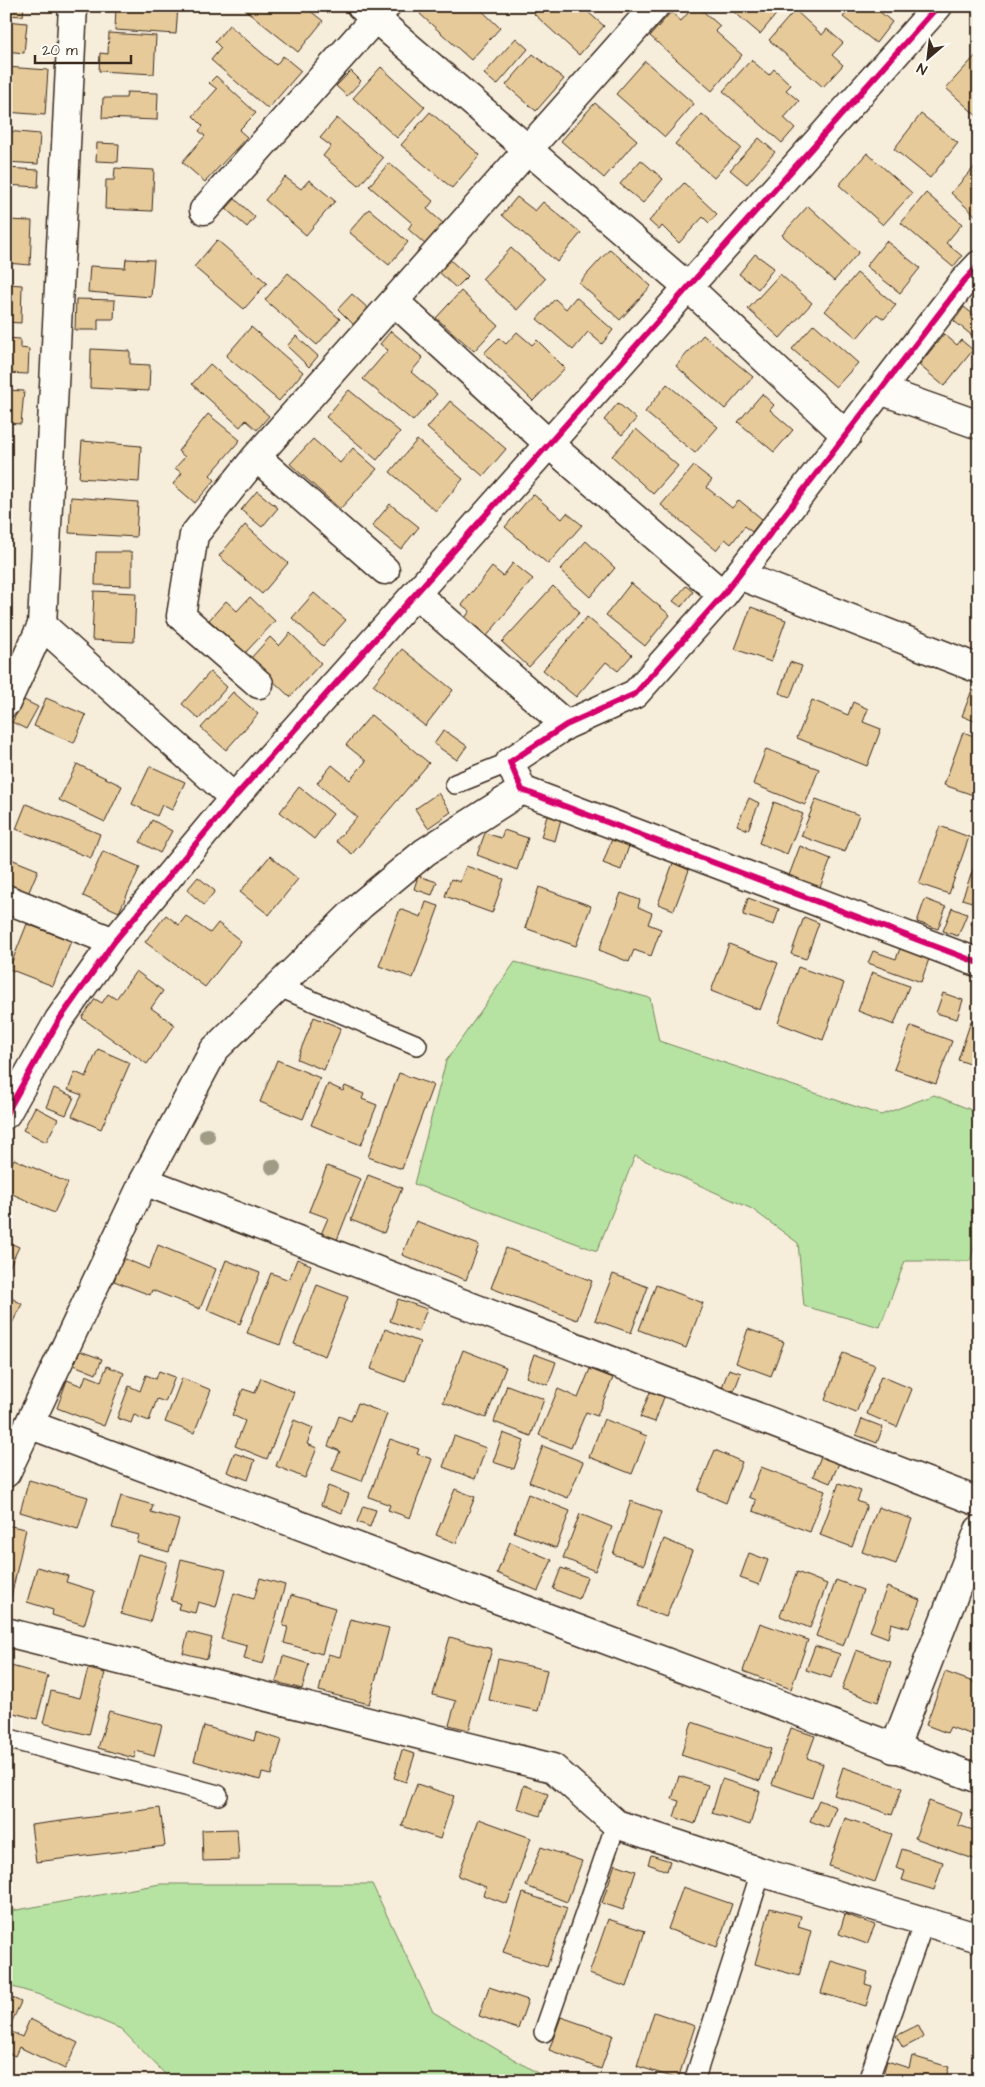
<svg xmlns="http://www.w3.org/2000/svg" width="985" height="2087" viewBox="0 0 985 2087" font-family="'Architects Daughter',sans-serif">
  <rect width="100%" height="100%" fill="#f6eddb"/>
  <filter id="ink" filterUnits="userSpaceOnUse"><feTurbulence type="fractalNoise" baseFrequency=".02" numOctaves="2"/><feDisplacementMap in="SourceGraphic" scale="10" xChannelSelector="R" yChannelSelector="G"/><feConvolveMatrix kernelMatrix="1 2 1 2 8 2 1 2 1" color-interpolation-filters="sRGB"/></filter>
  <g filter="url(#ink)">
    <path fill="#b6e3a1" stroke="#788660" d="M515,962L650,998L659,1041L881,1115L934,1095L979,1113V1232L970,1261H905L880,1327L804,1306L798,1243L752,1209L635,1156L597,1251L414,1184L446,1061Z
      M160,1884H372L433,2012L551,2081H172L121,2029L40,1995L6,1985V1912Z"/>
    <path fill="#e6ca9a" stroke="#3b2a1e" d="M6,6H24L23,16L6,15Z
      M116,6H178L176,34L115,30Z
      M245,6H304L323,21L298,52L243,8Z
      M427,6H477L500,28L471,60L420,14Z
      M541,6H581L604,26L579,55L534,14Z
      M694,6H697L720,26L715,31L742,55L712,91L650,36L671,12L681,21Z
      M727,6H783L760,34Z
      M852,6H873L892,22L876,43L843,17Z
      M795,10L822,35L827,29L843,43L832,55L843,65L823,87L769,40Z
      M6,21L27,23L24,53L6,51Z
      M229,25L276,65L283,56L301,71L268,109L211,60L221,48L215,42Z
      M109,33L156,36L154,74L99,71L100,53L108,54Z
      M516,38L528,49L497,85L484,74Z
      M979,52V118L946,88Z
      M533,54L564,79L536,111L506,85Z
      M751,60L769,75L774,69L791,85L786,90L799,101L784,118L795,128L782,143L723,91Z
      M645,61L694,104L665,137L616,94Z
      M6,67L48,70L45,115L6,112Z
      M381,67L425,107L397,138L353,98Z
      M351,71L361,81L347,96L336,86Z
      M216,76L256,113L239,130L247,137L205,182L182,162L205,136L199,131L203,126L193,116L217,89L209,83Z
      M127,92L158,93L157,120L102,118L103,98H126Z
      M595,103L637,140L604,178L561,141Z
      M430,112L480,155L452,188L401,145Z
      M702,114L741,148L714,178L675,144Z
      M921,114L958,143L930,178L894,149Z
      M337,118L383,158L359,186L323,156L331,146L320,138Z
      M6,131L40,134L38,164L6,162Z
      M759,138L775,152L747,184L730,170Z
      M97,143L119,144L118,162L96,161Z
      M867,153L912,193L883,225L839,185Z
      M641,160L663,179L643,203L620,184Z
      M979,162V218H978L951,193Z
      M389,163L433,201L427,209L444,224L426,245L408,229L412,223L369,186Z
      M6,168L39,170L38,187L6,185Z
      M115,168L154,170L152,211L105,209L106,180H114Z
      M285,177L301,189L309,180L335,201L306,235L265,200Z
      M684,183L717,214L709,223L703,217L679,243L662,226L659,230L649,221Z
      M926,193L962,224L946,243L962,256L953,267L901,223Z
      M517,197L535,211L543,202L581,233L557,262L502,215Z
      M235,199L255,217L247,227L226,209Z
      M808,206L859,252L834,281L782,235Z
      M369,209L408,242L389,265L349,232Z
      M6,220L32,221L30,265L6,263Z
      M217,240L267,283L244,309L194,267Z
      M886,241L920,268L900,293L866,266Z
      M511,248L545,279L517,310L482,279Z
      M610,249L651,286L620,320L579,283Z
      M755,254L774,268L758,289L739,274Z
      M126,259L154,260L151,297L88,292L90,266L125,268Z
      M449,259L468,276L456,288L438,271Z
      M288,273L340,319L317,345L265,300Z
      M857,273L896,305L884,319L877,314L857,338L825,311Z
      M780,274L812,303L780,338L748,309Z
      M6,284L22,285L21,323L6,322Z
      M461,291L498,325L474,351L436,318Z
      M352,294L369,309L354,325L338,309Z
      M979,295V309L972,302Z
      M576,297L613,330L602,344L588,332L573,350L537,319L555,299L566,309Z
      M76,299L115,300L114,319H98V330H75Z
      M964,307L979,319V333L975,338L954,321Z
      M814,324L858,363L836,387L792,349Z
      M251,327L303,372L279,401L226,356Z
      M391,331L423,358L411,372L437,394L413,421L363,379L388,350L380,344Z
      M517,332L532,345L537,340L565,368L533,401L484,353L499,338L506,344Z
      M944,334L957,345L961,340L973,350L944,386L919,365Z
      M703,335L753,377L725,409L676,366Z
      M296,336L318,356L309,367L287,346Z
      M6,338L20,339V348L29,349L28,374L6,373Z
      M91,349L130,351V364L150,365L149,391L90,388Z
      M210,364L269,416L257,430L246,420L240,427L192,384Z
      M667,384L718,427L695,453L645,412Z
      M6,390L24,391L21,424L6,423Z
      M349,390L400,432L377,460L326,417Z
      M762,394L774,405L770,410L793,430L774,452L738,422Z
      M450,401L506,449L483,476L427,428Z
      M618,403L636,419L622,435L604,420Z
      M208,414L240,440L210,475L215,480L195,503L173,484L182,473L175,468L185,457L178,451Z
      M636,429L678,466L653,494L612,456Z
      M313,439L340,463L353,448L377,469L340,509L290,464Z
      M417,440L463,479L436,511L390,472Z
      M82,441L141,446L139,482L79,478Z
      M694,466L712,480L706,487L732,508L739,500L762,519L752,532L745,526L731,544L725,539L716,550L661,505Z
      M257,491L278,508L262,527L241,510Z
      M533,494L562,519L567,513L582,525L548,564L505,527Z
      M71,497L138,502L136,537L69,533Z
      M390,504L419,527L401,549L372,526Z
      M245,525L288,563L262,594L219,556Z
      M586,541L615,568L590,597L560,570Z
      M96,552H132V586L95,585Z
      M513,563L533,579L487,636L465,618L470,611L462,605L492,567L503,576Z
      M631,583L670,615L645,646L606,615Z
      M553,586L580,612L529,667L502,642Z
      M686,586L693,592L681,607L673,601Z
      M94,591L136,593L134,642L92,640Z
      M314,593L346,620L323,646L292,618Z
      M250,597L275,621L245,653L209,620L226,601L237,611Z
      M751,607L786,620L771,662L735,649Z
      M587,617L632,655L618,671L606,662L576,697L543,670Z
      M290,633L321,663L290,697L250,659L270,637L279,646Z
      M402,649L453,690L425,726L373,685Z
      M790,662L802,666L790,697L779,693Z
      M210,672L227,687L199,719L182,704Z
      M972,690L979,693V723L962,716Z
      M233,692L258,714L226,750L201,728Z
      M46,698L86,715L74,743L34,726Z
      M24,700L38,707L26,729L12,722Z
      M812,700L848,715L853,702L868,709L863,722L881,729L867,766L797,738Z
      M371,715L429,763L352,854L336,841L357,817L317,783L332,765L350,780L366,761L346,745Z
      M444,730L467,746L457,760L434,744Z
      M963,732L979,738V797L944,785Z
      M766,749L819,769L805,805L753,784Z
      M77,764L122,786L105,822L59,800Z
      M150,766L185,782L172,810L162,805L157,816L132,804Z
      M299,787L333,814L314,839L280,812Z
      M438,793L451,812L428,828L415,809Z
      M749,798L759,803L748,830L737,825Z
      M816,799L859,815L845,852L801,836Z
      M774,802L803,814L787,854L759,843Z
      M26,804L100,834L91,858L16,829Z
      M547,816L561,819L555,841L541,837Z
      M152,820L172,831L160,853L140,842Z
      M940,826L969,837L949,894L919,884Z
      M504,830L528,838L517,870L477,855L485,833L501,838Z
      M612,839L629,846L621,870L603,863Z
      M800,846L831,859L819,890L788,878Z
      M103,851L140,867L119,912L83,896Z
      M270,856L298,879L269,915L240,892Z
      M978,856L979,857V927L971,924L978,904L962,899Z
      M6,857L38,870L28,894L6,885Z
      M673,863L689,870L674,910L658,904Z
      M466,866L504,879L492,913L445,896L451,879L460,882Z
      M418,876L437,882L432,895L414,889Z
      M198,877L215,891L204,905L187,890Z
      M539,887L591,906L576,946L525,928Z
      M621,893L640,900L638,907L652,913L648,924L661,929L651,956L634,950L629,962L599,950Z
      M748,898L779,909L774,925L743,915Z
      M925,899L946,907L938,929L917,922Z
      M426,902L439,906L413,978L379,966L400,909L421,917Z
      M952,908L967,914L958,936L943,931Z
      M166,915L179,925L186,916L210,933L218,923L241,941L205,987L145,942Z
      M804,917L819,923L806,959L791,954Z
      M27,924L71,941L53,986L9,969Z
      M729,944L778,963L760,1010L711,991Z
      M901,946L930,956L921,982L868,963L873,951L896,959Z
      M798,967L844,983L823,1040L778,1023Z
      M136,971L163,991L151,1008L175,1025L147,1064L82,1018L95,999L102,1003L108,994L116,999Z
      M872,972L909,986L894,1025L858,1011Z
      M943,993L963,1000L957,1019L936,1013Z
      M314,1017L341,1028L324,1070L297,1059Z
      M971,1021L979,1023V1067L958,1060Z
      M911,1026L952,1041L936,1084L894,1069Z
      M98,1049L130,1063L101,1129L72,1116L82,1095L68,1090L75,1072L86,1077Z
      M277,1060L320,1078L303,1119L260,1102Z
      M399,1073L433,1085L402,1169L368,1157Z
      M328,1084L343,1091L345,1086L364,1094L362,1099L377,1105L361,1145L311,1125Z
      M54,1088L74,1097L66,1115L46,1107Z
      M35,1107L58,1119L46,1142L23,1130Z
      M14,1159L68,1183L54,1213L6,1191V1175Z
      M327,1166L361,1179L335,1245L319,1239L328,1218L309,1211Z
      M368,1175L402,1188L384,1233L351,1220Z
      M416,1221L479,1245L466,1280L402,1255Z
      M6,1241L19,1247L6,1274Z
      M158,1245L216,1269L200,1309L152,1290L150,1295L114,1281L123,1258L149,1269Z
      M506,1248L592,1281L577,1320L491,1288Z
      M297,1259L311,1265L280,1345L247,1333L271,1273L289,1280Z
      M226,1260L260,1273L240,1324L207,1310Z
      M613,1274L648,1287L631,1333L595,1320Z
      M317,1285L348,1297L325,1356L294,1344Z
      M656,1285L703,1303L686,1348L639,1330Z
      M6,1295L22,1304L6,1335Z
      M398,1299L427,1309L418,1332L390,1321Z
      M385,1329L420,1342L405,1382L371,1369Z
      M748,1329L784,1342L771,1376L736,1363Z
      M463,1350L506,1367L486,1418L443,1402Z
      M80,1351L102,1359L96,1374L74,1365Z
      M843,1353L875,1365L856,1413L825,1400Z
      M534,1354L556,1362L548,1385L526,1377Z
      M107,1366L124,1373L104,1426L57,1408L67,1380L82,1386L86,1375L101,1381Z
      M590,1369L613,1378L597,1416L586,1412L571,1448L539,1435L558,1389L578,1398Z
      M729,1369L741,1373L734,1391L722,1387Z
      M159,1371L175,1377L165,1402L157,1399L149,1421L134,1415L131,1423L117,1418L129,1386L140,1391L146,1375L156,1379Z
      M881,1376L912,1389L897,1427L867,1414Z
      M182,1378L211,1390L194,1433L165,1422Z
      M261,1378L294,1392L267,1459L235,1446L245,1421L232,1415L243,1389L255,1393Z
      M507,1385L544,1399L531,1436L494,1422Z
      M650,1392L664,1397L655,1422L640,1417Z
      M358,1403L387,1414L362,1481L332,1470L340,1451L328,1446L339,1416L351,1421Z
      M604,1419L647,1436L632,1474L589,1457Z
      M862,1419L883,1427L877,1443L856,1435Z
      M294,1420L313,1428L307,1444L317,1448L305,1478L276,1466Z
      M503,1433L524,1441L514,1469L493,1462Z
      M454,1436L486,1448L475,1479L443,1467Z
      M390,1439L419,1449L417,1454L432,1459L410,1518L388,1510L390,1505L369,1497Z
      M543,1446L583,1462L568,1498L529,1482Z
      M715,1450L742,1462L726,1503L698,1491Z
      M234,1453L255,1460L248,1480L227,1472Z
      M822,1454L840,1461L830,1483L813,1476Z
      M761,1467L825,1491L810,1532L753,1511L756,1500L749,1497Z
      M29,1480L88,1497L78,1529L20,1512Z
      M839,1483L861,1491L857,1501L867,1505L852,1547L820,1535Z
      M328,1486L349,1494L342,1513L321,1505Z
      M455,1489L475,1497L456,1543L436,1535Z
      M528,1494L570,1511L556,1548L514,1532Z
      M121,1496L153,1505L151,1512L179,1520L169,1552L137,1543L139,1535L112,1528Z
      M631,1501L661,1512L644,1565L613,1554Z
      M363,1506L376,1510L370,1527L357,1522Z
      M878,1507L912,1519L896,1564L862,1552Z
      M580,1514L612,1527L595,1571L563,1558Z
      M6,1525L26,1529L8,1611L6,1610Z
      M664,1539L692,1551L666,1617L638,1606Z
      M510,1542L552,1560L538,1591L497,1573Z
      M749,1553L768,1560L759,1585L740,1578Z
      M138,1554L167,1562L150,1622L121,1614Z
      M181,1559L226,1570L216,1607L198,1602L195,1613L178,1609L180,1603L171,1601Z
      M37,1567L68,1576L66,1582L95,1591L84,1625L52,1615L53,1610L27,1602Z
      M561,1568L587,1577L579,1599L553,1589Z
      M797,1572L827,1584L810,1628L780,1616Z
      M260,1578L285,1585L263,1664L244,1659L247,1646L221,1639L234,1593L254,1599Z
      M836,1580L863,1590L843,1646L816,1636Z
      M887,1587L920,1600L909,1628L891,1623L888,1638L870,1631Z
      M291,1595L335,1608L322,1654L284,1643L288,1627L283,1626Z
      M350,1619L389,1628L369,1704L319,1691L328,1654L340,1657Z
      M760,1623L808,1640L791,1689L743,1671Z
      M188,1632L212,1638L207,1659L183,1653Z
      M450,1637L492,1649L469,1730L449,1725L456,1701L433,1695Z
      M815,1646L840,1654L831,1678L806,1670Z
      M856,1650L891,1662L878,1702L842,1689Z
      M283,1656L309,1664L302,1689L276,1682Z
      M498,1659L547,1670L538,1711L489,1700Z
      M11,1666L48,1676L37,1719L6,1711V1684Z
      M88,1669L105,1673L89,1735L43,1723L51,1691L80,1698Z
      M945,1672L979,1684V1732L972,1730L970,1734L950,1727L947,1733L926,1725Z
      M109,1711L162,1725L154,1756L136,1751L134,1758L98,1748Z
      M692,1722L771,1749L760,1781L681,1755Z
      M204,1726L254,1741L256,1732L282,1740L271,1775L262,1773L260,1780L194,1761Z
      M791,1728L815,1736L807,1758L823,1764L812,1798L772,1784Z
      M402,1750L415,1754L406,1782L394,1778Z
      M843,1767L902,1788L892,1815L834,1795Z
      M679,1776L708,1785L695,1824L674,1817L679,1801L672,1799Z
      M722,1779L760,1791L750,1825L712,1813Z
      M417,1784L454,1796L440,1839L402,1826Z
      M524,1785L548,1794L540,1816L517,1808Z
      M819,1800L836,1807L828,1828L810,1821Z
      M929,1801L962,1813L958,1825L979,1832V1861L915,1838Z
      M160,1808L165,1846L36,1862L31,1825Z
      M845,1818L892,1834L875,1882L829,1866Z
      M479,1819L531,1838L507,1904L483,1895L486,1887L458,1876Z
      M237,1829L239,1860L203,1861L202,1830Z
      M541,1847L582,1861L567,1902L526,1886Z
      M902,1849L943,1862L934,1890L902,1880L905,1871L896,1868Z
      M651,1855L670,1861L667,1871L648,1864Z
      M615,1864L636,1871L623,1910L602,1903Z
      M683,1887L732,1904L717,1947L668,1929Z
      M523,1893L567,1908L547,1967L503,1952Z
      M770,1908L801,1916L798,1927L811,1931L799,1976L755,1964Z
      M845,1914L875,1925L867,1944L839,1934Z
      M608,1919L645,1931L627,1987L589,1974Z
      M831,1961L868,1972L865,1984L872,1986L866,2006L821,1993Z
      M489,1987L528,2000L518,2029L479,2016Z
      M6,1995L21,2002L8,2030L22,2037L30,2019L78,2043L65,2069L19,2047L15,2056L6,2052Z
      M654,2012L695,2026L678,2079L637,2066Z
      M561,2017L613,2035L601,2069L549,2050Z
      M918,2025L924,2037L903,2048L896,2036Z
      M912,2056L949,2067L945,2081H881L887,2061L909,2068Z"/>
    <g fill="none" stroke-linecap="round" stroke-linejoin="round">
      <g stroke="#3b2a1e" stroke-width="22">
        <path id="lane" d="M455,784L510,762
          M277,986L417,1045
          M6,1738L218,1795
          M544,2032L616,1824
          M694,2081L761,1872
          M868,2081L924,1922"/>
      </g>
      <g stroke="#3b2a1e" stroke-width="31">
        <path id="street" d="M361,6L688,287L847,436
          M204,210L386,6
          M979,265L964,281L723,595L635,694L566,725L510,762L522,790L979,963
          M395,302L549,444L723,595
          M880,390L979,425
          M256,457L385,570
          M739,575L979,669
          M417,595L566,725
          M42,625L234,798
          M259,684L181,616L194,535L256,457L655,6
          M6,703L42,625L73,6
          M6,899L114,942
          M6,1114L59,1020L114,942L234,798L938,6
          M144,1181L979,1502
          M31,1425L979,1779
          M6,1473L144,1181L214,1050L361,905L425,852L522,790
          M6,1632L553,1768L616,1824L761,1872L979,1938
          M894,1749L979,1530"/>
      </g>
      <use href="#lane" stroke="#fdfcf7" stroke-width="19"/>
      <use href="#street" stroke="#fdfcf7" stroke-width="28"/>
      <g stroke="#fdfcf7" stroke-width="9">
        <path id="cycleway" d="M979,265L964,281L723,595L635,694L566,725L510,762L522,790L979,963
          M6,1114L59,1020L114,942L234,798L938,6"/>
      </g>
      <use href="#cycleway" stroke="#d6006c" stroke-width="6"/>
    </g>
    <g fill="#a09b85">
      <circle cx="207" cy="1136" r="8"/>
      <circle cx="273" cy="1167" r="8"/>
    </g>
  </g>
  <rect width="985" height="2087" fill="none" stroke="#fdfcf7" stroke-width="25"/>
  <rect x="12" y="12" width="960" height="2062" fill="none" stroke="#3b2a1e" stroke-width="2" filter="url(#ink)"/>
  <g transform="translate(928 58) rotate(208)" stroke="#fdfcf7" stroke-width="4" paint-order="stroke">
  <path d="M0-4L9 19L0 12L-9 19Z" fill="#3b2a1e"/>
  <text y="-8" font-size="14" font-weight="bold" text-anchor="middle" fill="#3b2a1e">N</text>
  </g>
  <path d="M35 55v8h96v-8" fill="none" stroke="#3b2a1e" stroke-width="2.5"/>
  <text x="42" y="55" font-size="15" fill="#3b2a1e" stroke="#fdfcf7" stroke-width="4" paint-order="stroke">20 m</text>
</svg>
